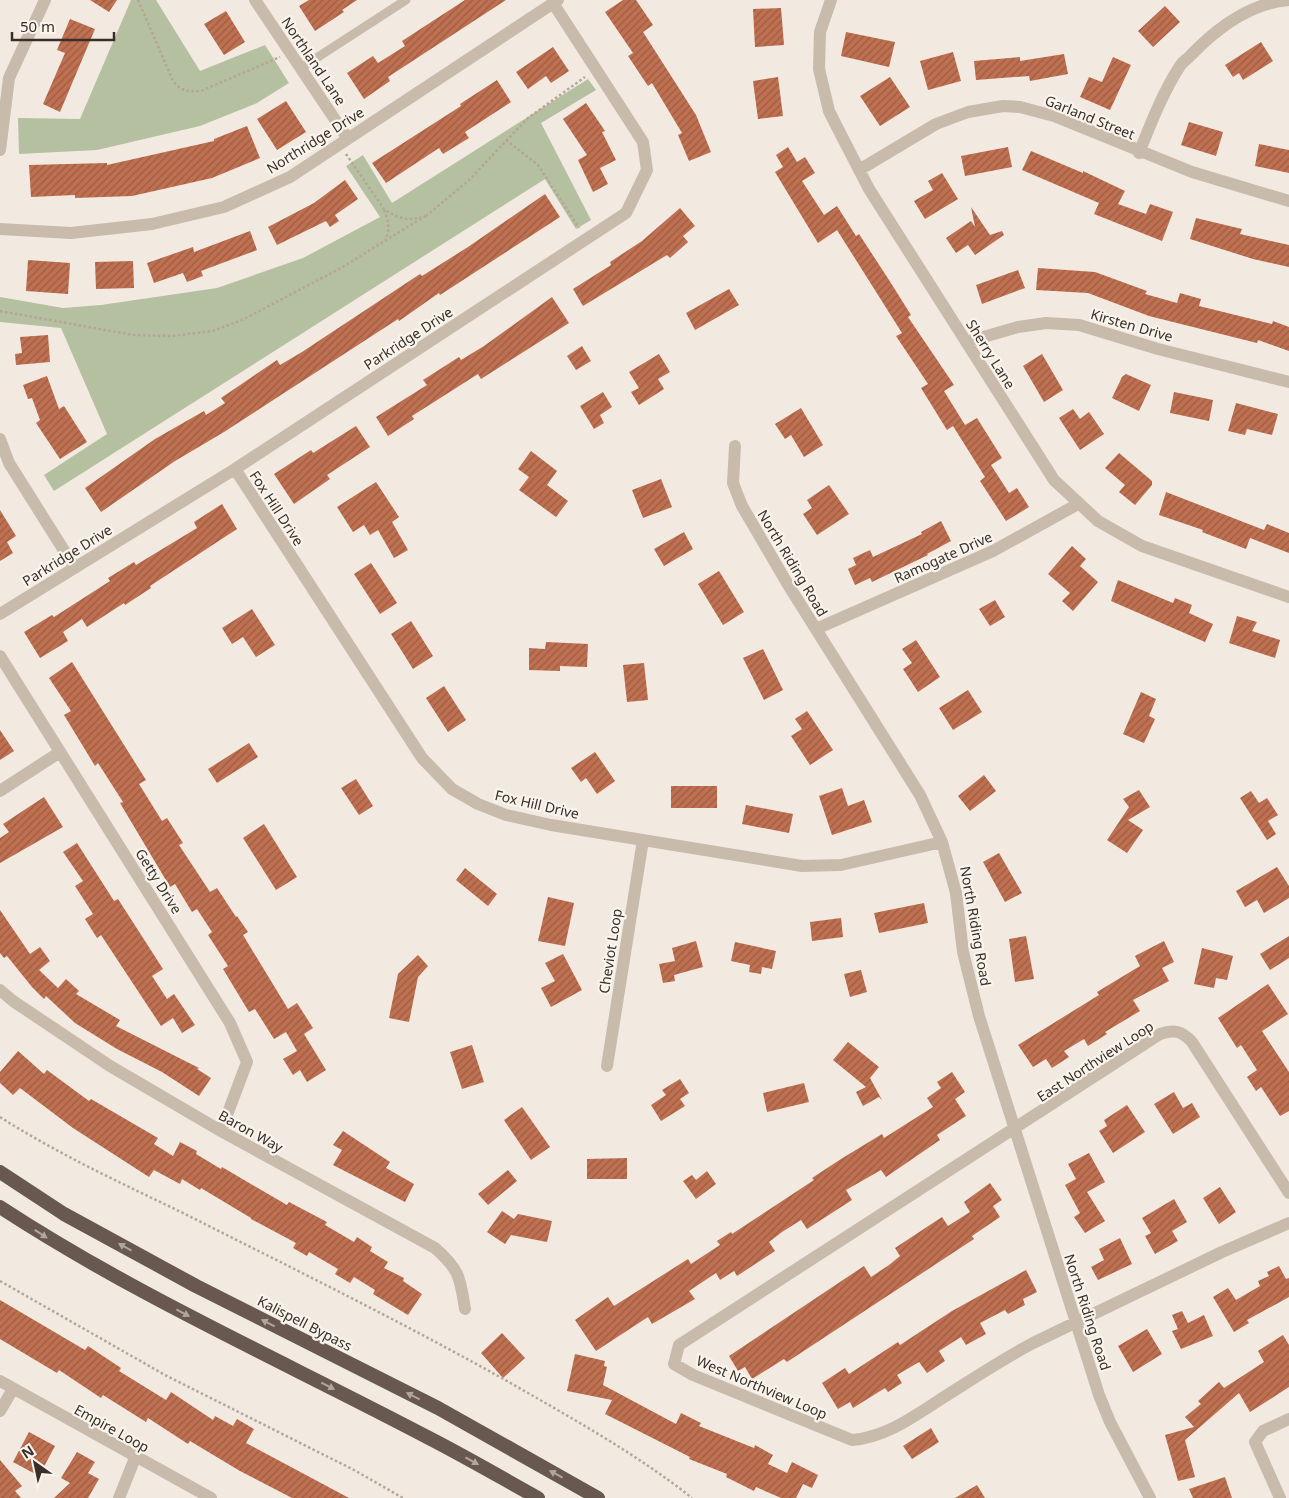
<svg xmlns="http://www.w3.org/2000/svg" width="1289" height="1498" viewBox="0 0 1289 1498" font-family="'Noto Sans',sans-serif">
  <defs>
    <pattern id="building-hatch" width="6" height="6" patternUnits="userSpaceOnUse" patternTransform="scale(1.25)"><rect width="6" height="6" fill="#bf7051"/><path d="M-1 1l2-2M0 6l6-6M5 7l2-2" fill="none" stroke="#9c5c43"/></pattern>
  </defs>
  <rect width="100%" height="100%" fill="#f2eae0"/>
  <path fill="#b4c0a0" d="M131,0H156L200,71L265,45L289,83L257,103L200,126L97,150L19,154L18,118L80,119Z
    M588,79L596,90L541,123L591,220L576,229L545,179L54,491L44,475L107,434L61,328L0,322V297L63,308L101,305L217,288L303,258L380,217L346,166L363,155L392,203Z"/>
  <path fill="url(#building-hatch)" d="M90,0H117L109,12Z
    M309,0H357L342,10L344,12L315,31L299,6Z
    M465,0H506L388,77L390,81L364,99L347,73L373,56L378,63L405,46L402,41Z
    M623,0H636L653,25L643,32L696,115L711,152L689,161L678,135L682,133L652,83L648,86L628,56L633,53L605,12Z
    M1165,6L1180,22L1153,47L1138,31Z
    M781,8L784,45L755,47L753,9Z
    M226,11L245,42L224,55L204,24Z
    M70,19L95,29L60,112L43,104L65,53L57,50Z
    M846,32L895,42L889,67L841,56Z
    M1261,42L1273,61L1243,80L1239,73L1233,77L1225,65Z
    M553,47L569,71L551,83L546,76L528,89L516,72Z
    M953,52L961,81L928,90L920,61Z
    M1064,54L1068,74L1030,81L1029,76L976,80L974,61L1020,57V61Z
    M1113,57L1131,65L1110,110L1080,97L1089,77L1102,82Z
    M778,77L783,116L758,119L753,81Z
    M890,77L910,107L880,126L860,96Z
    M497,80L511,102L465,132L469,138L443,154L439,148L386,183L372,163L461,106L460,104Z
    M286,101L306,132L277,150L257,119Z
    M586,103L605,131L602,132L616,160L600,168L608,184L593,192L578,160L587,155L563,119Z
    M1189,122L1223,132L1216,156L1181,145Z
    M247,126L260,158L212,178L132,196L75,198V195L31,197L29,165L107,163V165L214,141V139Z
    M1259,144L1289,150V173L1255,166Z
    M788,147L797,162L805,157L815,173L802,181L824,215L837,206L856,236L859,234L889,280L911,315L908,317L954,385L944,391L965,425L977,418L1002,458L991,465L1009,493L1017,488L1029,507L1006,521L980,481L985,477L953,426L947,430L921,388L928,384L896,336L902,333L837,230L818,243L775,172L783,167L776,155Z
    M1008,147L1012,167L965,176L961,156Z
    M1031,151L1083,173V171L1125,191L1118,204L1146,214L1150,204L1173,212L1162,241L1094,214L1099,203L1022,170Z
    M942,173L958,199L925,219L914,201L933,190L928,181Z
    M345,180L358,199L335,215L339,221L330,227L326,221L277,245L268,227L314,203Z
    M545,194L560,217L440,295L439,293L399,321L398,319L224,432L175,461L101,512L85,488L155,439L204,411L206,415L225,403L221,398L277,360L280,365L302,352L420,274L422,276L468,247Z
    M971,207L990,235L1002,231L1004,235L975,255L968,245L956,253L946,238L971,221L975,227Z
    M680,208L695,226L683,236L688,242L670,258L667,255L583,306L573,289L611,265L610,262L642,241Z
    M1196,218L1242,229L1240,234L1289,245V267L1253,259L1190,239Z
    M250,231L257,250L201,271L203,276L187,282L183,273L154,283L147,263L193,247L194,252Z
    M28,260L70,263L68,294L26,291Z
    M133,261L134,288L96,289L95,262Z
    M1038,268L1095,272L1147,291L1145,294L1177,303L1180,293L1201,299L1199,306L1272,324L1273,321L1289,327V351L1258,340L1257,343L1149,316L1088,293L1036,290Z
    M1018,270L1025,288L982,304L976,285Z
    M729,289L739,305L695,330L686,313Z
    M552,297L569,323L481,379L478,374L412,416L414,419L388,436L376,417L427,385L423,380L459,357L461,360L484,346Z
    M48,335L50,362L16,365L15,354L22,353L20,337Z
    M582,346L591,361L576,370L567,356Z
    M659,354L670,372L658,379L664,389L639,405L631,392L639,388L629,372Z
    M1042,354L1063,390L1044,402L1023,366Z
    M1126,374L1151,385L1139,411L1112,398L1122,377Z
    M47,376L59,409L64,406L87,442L60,459L36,423L40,420L32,398L28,399L23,385Z
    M603,392L612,407L600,415L604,423L594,429L580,406Z
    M1174,392L1213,400L1209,421L1170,413Z
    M1236,403L1278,414L1272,435L1247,429L1245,435L1228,431Z
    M801,408L823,445L804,457L791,435L785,439L775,424Z
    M1073,409L1080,419L1089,412L1104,434L1080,450L1059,418Z
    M356,426L370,447L327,475L330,479L294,504L274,474L311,450L313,453Z
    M531,451L557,471L547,485L568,501L556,517L519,490L529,477L518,469Z
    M1119,453L1152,481V485L1135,505L1119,492L1125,485L1105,468Z
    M661,479L672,507L643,518L632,490Z
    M376,482L399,517L392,522L408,550L394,558L378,530L370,535L364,525L353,532L337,507Z
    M829,485L849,514L817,535L803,514L812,508L807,500Z
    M1166,492L1264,530L1267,524L1289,533V553L1250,538L1246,549L1202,532L1203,530L1159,515Z
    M222,504L237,529L150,586L151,588L125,605L124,603L87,627L82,619L63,632L68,641L40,658L24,632L52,615L54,617L110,581L108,578L134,562L136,565L197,528L194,522Z
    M0,510L16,536L7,542L13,553L0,561Z
    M941,521L951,541L927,554L928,555L872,582L870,578L855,585L848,569L856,565L853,558L870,550L873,557L922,534L921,532Z
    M684,532L693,549L664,566L654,549Z
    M1072,546L1086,559L1080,566L1098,582L1073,611L1062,601L1070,593L1048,574Z
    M371,563L397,603L380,614L354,574Z
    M719,571L744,612L723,625L698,584Z
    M1118,580L1173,603L1175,598L1192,605L1189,613L1213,624L1205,642L1111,601Z
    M995,600L1005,617L990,626L979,609Z
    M252,609L275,645L256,657L243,637L232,644L222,628Z
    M1237,616L1257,622L1252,631L1280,640L1275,658L1229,643Z
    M411,621L433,656L413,669L391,634Z
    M916,640L940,677L918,692L903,669L912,663L902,649Z
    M546,642L588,644L587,667L560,666V671L529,670V648L545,649Z
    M763,649L783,690L764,700L743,658Z
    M72,662L146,780L139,784L162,821L167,818L183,843L179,845L210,892L217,888L236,917L237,916L248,932L243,935L288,1009L297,1003L313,1028L304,1034L326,1070L307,1082L300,1070L293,1075L283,1059L297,1051L286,1032L274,1039L255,1009L249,1012L223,969L228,966L208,935L212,932L197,909L192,912L175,884L170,887L120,803L123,802L98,763L95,766L64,715L71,711L49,678Z
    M644,663L648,700L627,702L623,665Z
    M444,686L466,720L448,732L426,698Z
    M968,690L982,712L953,730L939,708Z
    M1141,692L1156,699L1149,716L1155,719L1144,743L1123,734Z
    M807,711L833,750L810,765L791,736L802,729L795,719Z
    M0,730L14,751L0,760Z
    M249,743L258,757L217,783L208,769Z
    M595,752L615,781L597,794L586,778L581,782L571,768Z
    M984,775L996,791L970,811L958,796Z
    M356,779L373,806L359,815L341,788Z
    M671,786H717V808H671Z
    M842,788L848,806L864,800L872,822L832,835L819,796Z
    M1139,790L1150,807L1128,820L1143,830L1127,853L1107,840L1129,807L1123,799Z
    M1251,791L1259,803L1267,798L1278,815L1268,821L1276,834L1267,840L1240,798Z
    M44,797L63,827L0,863V838L9,832L3,824Z
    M746,805L793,814L789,833L742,824Z
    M264,824L297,877L276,890L243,838Z
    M77,843L114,901L118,899L163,969L152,976L167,999L174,994L195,1025L182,1033L173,1018L161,1026L101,935L97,938L85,919L93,914L75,886L83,881L63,852Z
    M999,853L1022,893L1005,902L983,862Z
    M1277,867L1289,886V898L1264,913L1257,900L1245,907L1236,891Z
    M465,868L497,894L488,906L456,880Z
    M548,897L574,903L565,946L538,941Z
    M924,903L928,923L879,933L874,913Z
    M0,910L30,954L40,947L50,961L39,970L58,988L66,979L79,991L76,994L120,1020L116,1026L199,1068L197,1069L211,1078L199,1096L162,1072L117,1049L75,1023L46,996L44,999L32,987L7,956L4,958L0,953Z
    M841,918L843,937L812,941L810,922Z
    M1026,936L1034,979L1015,982L1009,939Z
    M1289,936V958L1270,970L1260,954Z
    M696,941L703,967L674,975L675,981L663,983L659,964L675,961L672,948Z
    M1164,941L1174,962L1162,968L1169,981L1133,1000L1140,1011L1105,1032L1107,1034L1088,1046L1084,1039L1064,1051L1069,1057L1052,1068L1046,1059L1033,1067L1018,1045L1099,995L1097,992L1140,966L1135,956Z
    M735,942L776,951L772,969L762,967L761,974L749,972L750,965L731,961Z
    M1202,948L1233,956L1227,980L1216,978L1214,988L1194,984Z
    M563,954L582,990L551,1007L541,988L555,981L545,963Z
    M418,955L428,966L418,977L409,1022L389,1018L398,974Z
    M861,970L867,992L850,997L844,974Z
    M1268,984L1288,1014L1262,1031L1289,1072V1111L1280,1116L1261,1087L1256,1091L1247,1077L1257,1070L1241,1045L1237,1048L1218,1018Z
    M848,1042L879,1067L870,1078L882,1100L879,1097L863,1106L856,1092L866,1087L833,1060Z
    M472,1045L484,1082L462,1089L450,1052Z
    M18,1051L44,1074L47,1070L89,1101L91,1099L158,1138L154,1144L173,1156L180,1142L197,1151L196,1154L221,1169L222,1167L287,1205L289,1202L327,1222L325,1225L354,1242L357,1237L372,1247L370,1251L388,1262L384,1268L404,1278L403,1281L422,1294L408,1315L373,1294L375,1290L354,1277L350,1283L335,1274L338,1269L309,1252L307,1256L293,1248L296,1243L251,1219V1218L201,1188L200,1190L182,1179L180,1184L154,1170L149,1177L73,1128L20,1088L13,1095L0,1083V1072Z
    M952,1072L965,1092L955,1099L966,1116L937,1135L940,1140L886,1177L881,1170L846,1190L852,1200L807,1229L801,1220L782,1232L769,1242L775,1251L737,1276L734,1271L720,1280L716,1273L689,1291L695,1299L652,1324L648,1317L596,1351L575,1320L608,1297L614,1306L688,1259L691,1264L720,1245L717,1241L731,1232L732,1234L814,1180L812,1178L841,1159L882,1134L884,1138L933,1107L927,1098L941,1088L937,1082Z
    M680,1079L689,1093L680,1099L685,1106L661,1121L651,1105L666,1095L662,1090Z
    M804,1083L809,1102L767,1112L763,1093Z
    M1174,1092L1183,1108L1192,1103L1200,1117L1173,1134L1154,1104Z
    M1127,1105L1145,1132L1113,1153L1099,1131L1107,1126L1104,1120Z
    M522,1107L550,1147L531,1160L504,1120Z
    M343,1131L390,1162L386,1168L414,1184L405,1202L333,1165L342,1150L333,1145Z
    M1089,1153L1105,1182L1087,1192L1105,1221L1085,1233L1074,1217L1080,1213L1065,1185L1076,1179L1068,1164Z
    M627,1158V1179H587V1159Z
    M508,1170L517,1181L488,1205L478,1194Z
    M707,1171L716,1184L696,1199L683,1181L692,1175L696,1180Z
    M990,1183L1002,1200L993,1206L1000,1217L972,1236L974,1239L787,1362L784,1359L752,1379L745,1367L738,1371L729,1356L864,1266L871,1277L889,1265L900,1256L895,1248L942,1217L948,1226L970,1212L964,1202Z
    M1220,1187L1236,1212L1219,1224L1203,1198Z
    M1174,1199L1187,1222L1172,1231L1178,1241L1155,1254L1145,1236L1151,1233L1142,1218Z
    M502,1211L514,1219L518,1214L552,1221L547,1242L511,1235L505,1244L487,1232Z
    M1120,1238L1132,1264L1098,1280L1091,1267L1104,1260L1099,1249Z
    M1279,1266L1286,1279L1289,1278V1297L1247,1320L1249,1323L1234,1332L1213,1297L1228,1288L1236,1300L1260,1286L1258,1281L1269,1276L1267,1272Z
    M1026,1270L1037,1292L1023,1299L1025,1305L1008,1314L1005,1310L980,1323L986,1334L966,1345L961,1337L939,1351L945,1361L927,1373L919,1362L897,1375L902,1383L888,1392L885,1388L853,1408L850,1402L838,1409L822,1383L845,1368L849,1374L898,1342L900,1345L952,1311Z
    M0,1300L85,1350L88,1346L121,1368L119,1371L166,1400L171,1392L213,1420L215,1416L233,1426L237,1419L254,1429L246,1443L349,1498H292L240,1471L190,1441L188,1444L148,1418L146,1422L103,1395L101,1398L59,1370L57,1373L0,1339Z
    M1182,1311L1188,1323L1204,1315L1213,1336L1181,1349L1172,1331L1178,1329L1172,1315Z
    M1147,1329L1162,1354L1133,1372L1118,1346Z
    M502,1333L525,1358L503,1378L481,1353Z
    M1283,1335L1289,1345V1387L1250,1412L1239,1393L1185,1440L1195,1477L1178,1481L1165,1435L1194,1427L1185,1417L1201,1404L1198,1401L1219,1382L1224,1388L1264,1362L1258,1351Z
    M575,1354L605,1361L604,1366L607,1367L603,1385L676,1424L681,1413L701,1423L699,1426L754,1448L755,1445L773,1455L768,1464L787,1473L792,1462L818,1475L812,1488L803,1484L796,1498H781L756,1487L754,1491L726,1477L727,1474L689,1459L690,1457L605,1414L612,1400L567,1391Z
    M931,1428L939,1442L912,1459L903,1446Z
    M29,1432L55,1446L39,1476L13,1462Z
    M77,1452L95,1462L88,1473L99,1479L88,1498H54L70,1483L61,1478Z
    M0,1460L22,1486L15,1491L21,1498H0Z
    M1225,1477L1232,1498H1193L1189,1489Z
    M977,1485L985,1498H955Z"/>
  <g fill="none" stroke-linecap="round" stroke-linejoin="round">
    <path stroke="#b5a596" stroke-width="2.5" stroke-dasharray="2.5 2.5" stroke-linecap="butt" d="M138,0L173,81C181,91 188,92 201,91L280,57
      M506,140L538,165L579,228
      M346,154L384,209C395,217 407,222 421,217
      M384,210C388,220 391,230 385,240
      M426,216L468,181L528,118L585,77
      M0,311L133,335L172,336L213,331L244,319L341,268L427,215
      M0,1117C58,1154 121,1183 183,1213C294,1269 406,1324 514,1385C575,1420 638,1455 692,1498
      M0,1281L165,1375L354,1470L403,1498"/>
    <path stroke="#c9bbac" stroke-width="9" d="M301,68L406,0"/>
    <path stroke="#c9bbac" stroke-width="12" d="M255,0L348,139
      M831,0L820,32L819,69L829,111L836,125L869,189L1054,480L1098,521L1142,546L1289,597
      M0,150L9,78L45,0
      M1139,153C1151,123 1163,92 1180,66C1183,61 1188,59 1191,55C1217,28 1250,3 1289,0
      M859,170L936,124L968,112L1003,106L1020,107L1054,116L1192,172L1289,201
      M0,229L71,233L152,224L224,207L290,177L558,0
      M966,342L1018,327L1046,323L1079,325L1158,349L1289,382
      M0,439L9,463L75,568
      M735,446L733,483L742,506L787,583L920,795L942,842L956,893L963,952L979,1016L1099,1395L1110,1422L1150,1498
      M235,469L422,758L452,789L478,804L506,815L551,825L802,866L841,865L942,842
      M0,614L235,469L626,213L647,170L643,142L553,3
      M816,629L993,551L1078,504
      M0,656L230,1023L247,1062L221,1131
      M0,791L60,752
      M0,990L13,1001L110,1066L221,1131L435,1248C460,1270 460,1278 465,1309
      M607,1066L643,840
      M1289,1193L1192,1042C1182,1031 1174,1029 1160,1034L679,1345L674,1364L693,1375L852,1440C886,1437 913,1417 941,1399C971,1380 1001,1360 1033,1343L1222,1252L1289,1223
      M0,1381L211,1498
      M0,1411L13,1389
      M119,1498L135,1458
      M1280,1498L1255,1442L1263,1431L1289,1419"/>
    <path stroke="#685850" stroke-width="14" d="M0,1172L64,1214L196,1286L438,1408L598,1498
      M0,1207C136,1296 285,1362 429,1438C466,1457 502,1478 538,1498"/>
  </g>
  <defs><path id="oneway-solid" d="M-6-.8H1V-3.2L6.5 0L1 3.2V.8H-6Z" transform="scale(1.25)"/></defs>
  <g fill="#b0a69e">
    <use href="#oneway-solid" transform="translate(41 1234) rotate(33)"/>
    <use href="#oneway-solid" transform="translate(125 1247) rotate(-151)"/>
    <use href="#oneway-solid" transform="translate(183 1313) rotate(28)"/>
    <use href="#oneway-solid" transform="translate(268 1323) rotate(-153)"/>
    <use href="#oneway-solid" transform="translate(328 1386) rotate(27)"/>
    <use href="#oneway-solid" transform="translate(413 1396) rotate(-153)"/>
    <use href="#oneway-solid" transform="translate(472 1461) rotate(29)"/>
    <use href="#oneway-solid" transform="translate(556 1474) rotate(-152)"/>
  </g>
  <g text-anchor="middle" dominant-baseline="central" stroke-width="4.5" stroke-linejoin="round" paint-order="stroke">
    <g font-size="14" fill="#382f2a" stroke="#f9f4ec">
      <text transform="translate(314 61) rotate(56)">Northland Lane</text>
      <text transform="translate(1090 117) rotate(22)">Garland Street</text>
      <text transform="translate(315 140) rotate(-32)">Northridge Drive</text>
      <text transform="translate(1132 325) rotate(16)">Kirsten Drive</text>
      <text transform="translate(408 338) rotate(-33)">Parkridge Drive</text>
      <text transform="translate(991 354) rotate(58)">Sherry Lane</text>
      <text transform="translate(277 508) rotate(57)">Fox Hill Drive</text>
      <text transform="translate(67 555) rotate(-32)">Parkridge Drive</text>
      <text transform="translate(943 557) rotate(-24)">Ramogate Drive</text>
      <text transform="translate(793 563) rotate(59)">North Riding Road</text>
      <text transform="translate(537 804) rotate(13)">Fox Hill Drive</text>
      <text transform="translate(159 881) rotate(58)">Getty Drive</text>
      <text transform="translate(976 926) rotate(80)">North Riding Road</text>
      <text transform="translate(610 951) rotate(-81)">Cheviot Loop</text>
      <text transform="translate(1095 1061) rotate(-33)">East Northview Loop</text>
      <text transform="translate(251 1131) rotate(29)">Baron Way</text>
      <text transform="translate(1088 1312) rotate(72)">North Riding Road</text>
      <text transform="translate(305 1323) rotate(27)">Kalispell Bypass</text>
      <text transform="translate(762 1387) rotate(23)">West Northview Loop</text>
      <text transform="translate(112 1428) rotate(29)">Empire Loop</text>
    </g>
  </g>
  <g transform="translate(35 1463) rotate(327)" stroke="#f9f4ec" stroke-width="4" paint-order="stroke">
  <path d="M0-4L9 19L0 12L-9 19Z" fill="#382f2a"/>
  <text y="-8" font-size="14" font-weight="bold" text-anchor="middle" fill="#382f2a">N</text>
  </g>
  <path d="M12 32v8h102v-8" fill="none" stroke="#382f2a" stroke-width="2.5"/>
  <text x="20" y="32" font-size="15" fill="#382f2a" stroke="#f9f4ec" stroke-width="4" paint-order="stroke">50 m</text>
</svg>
